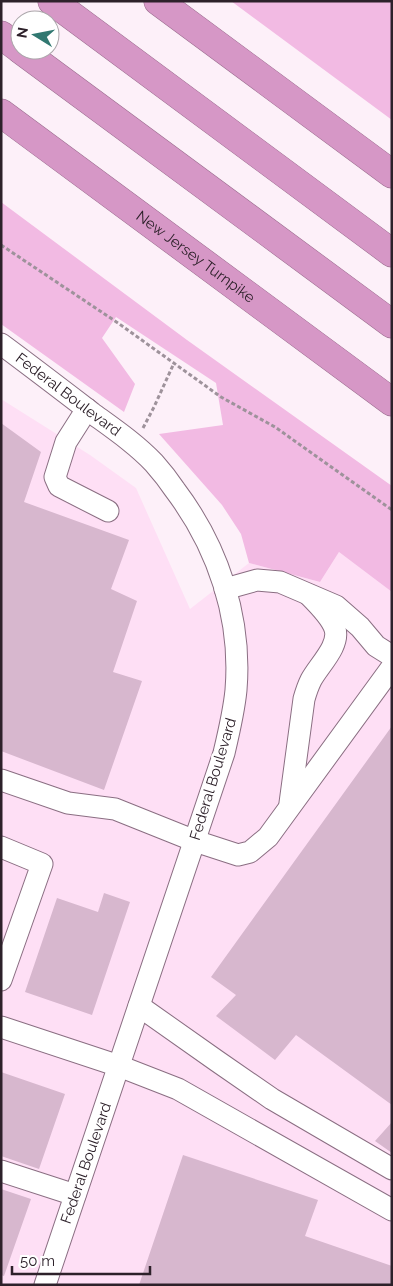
<svg xmlns="http://www.w3.org/2000/svg" width="393" height="1286" viewBox="0 0 393 1286" font-family="Raleway,sans-serif">
  <rect width="100%" height="100%" fill="#fdf0f9"/>
  <path fill="#fedff5" d="M1,399L90,455L136,488L190,609L249,563L320,582L339,552L392,592V1285H1Z"/>
  <path fill="#f2bae3" d="M231,1H392V120Z
    M1,202L187,340L392,486V592L339,552L320,582L249,563L241,534L222,505L159,434L223,425L216,383L116,317L102,338L135,384L124,412L1,324Z"/>
  <path fill="#d7b7ce" d="M1,423L41,452L24,502L129,540L111,589L137,601L113,672L142,681L104,790L1,751Z
    M392,726V1105L296,1035L275,1060L216,1016L236,995L211,977Z
    M104,893L130,902L92,1015L25,992L57,898L98,912Z
    M1,1072L65,1094L39,1169L1,1156Z
    M392,1122V1153L375,1141Z
    M183,1155L318,1200L305,1236L392,1266V1285H139Z
    M1,1189L31,1199L4,1276L1,1275Z"/>
  <g fill="none" stroke-linecap="round" stroke-linejoin="round">
    <g stroke="#8a6e82" stroke-width="23">
      <g id="minor">
        <path id="s1" d="M1,344C32,367 62,390 92,413C114,429 136,444 154,463C162,472 169,481 175,490C218,547 242,618 236,690C234,711 229,732 224,753L45,1285"/>
        <path d="M87,409L66,442L55,477L59,486L108,511"/>
        <path d="M225,589L257,580L280,582L336,606L360,627L376,646L392,656"/>
        <path d="M1,780L68,803L115,809L195,841L238,855L250,852L268,837L392,667"/>
        <path d="M290,803L304,699C306,692 308,686 311,680C319,665 340,646 335,629C332,618 317,603 309,595"/>
        <path d="M1,847L42,864L1,980"/>
        <path d="M139,1006L217,1061L272,1099L392,1169"/>
        <path d="M1,1027L119,1066L178,1089L392,1210"/>
        <path d="M1,1171L75,1195"/>
      </g>
    </g>
    <g stroke="#9b6e8f" stroke-width="29">
      <g id="highway">
        <path d="M52,1L392,253"/>
        <path d="M158,1L392,174"/>
        <path d="M1,35L20,49"/>
        <path d="M21,50L392,324"/>
        <path id="s2" d="M1,113L392,402"/>
      </g>
    </g>
    <path stroke="#9e929b" stroke-width="3" stroke-dasharray="4 2.5" stroke-linecap="butt" d="M1,245L118,323L221,397L275,427L392,510
      M143,428L154,407L174,363"/>
    <use href="#minor" stroke="#fff" stroke-width="21"/>
    <use href="#highway" stroke="#d697c6" stroke-width="28"/>
  </g>
  <g text-anchor="middle" dominant-baseline="central" stroke-width="5" stroke-linejoin="round" paint-order="stroke">
    <g font-size="15" fill="#2d212a" stroke="#fff">
      <text stroke="none"><textPath href="#s2" startOffset="242">New Jersey Turnpike</textPath></text>
      <text stroke="none"><textPath href="#s1" startOffset="84">Federal Boulevard</textPath></text>
      <text transform="translate(213 779) rotate(-73)">Federal Boulevard</text>
      <text transform="translate(86 1163) rotate(-71)">Federal Boulevard</text>
    </g>
  </g>
  <rect width="393" height="1286" fill="none" stroke="#2d212a" stroke-width="5"/>
  <g transform="translate(35 35) rotate(280)"><circle r="24" fill="#ffffff" stroke="#aba6aa"/>
  <path d="M0-4L9 19L0 12L-9 19Z" fill="#317871"/>
  <text y="-8" font-size="14" font-weight="bold" text-anchor="middle" fill="#2d212a">N</text>
  </g>
  <path d="M12 1266v8h138v-8" fill="none" stroke="#2d212a" stroke-width="2.5"/>
  <text x="20" y="1266" font-size="15" fill="#2d212a" stroke="#ffffff" stroke-width="4" paint-order="stroke">50 m</text>
</svg>
